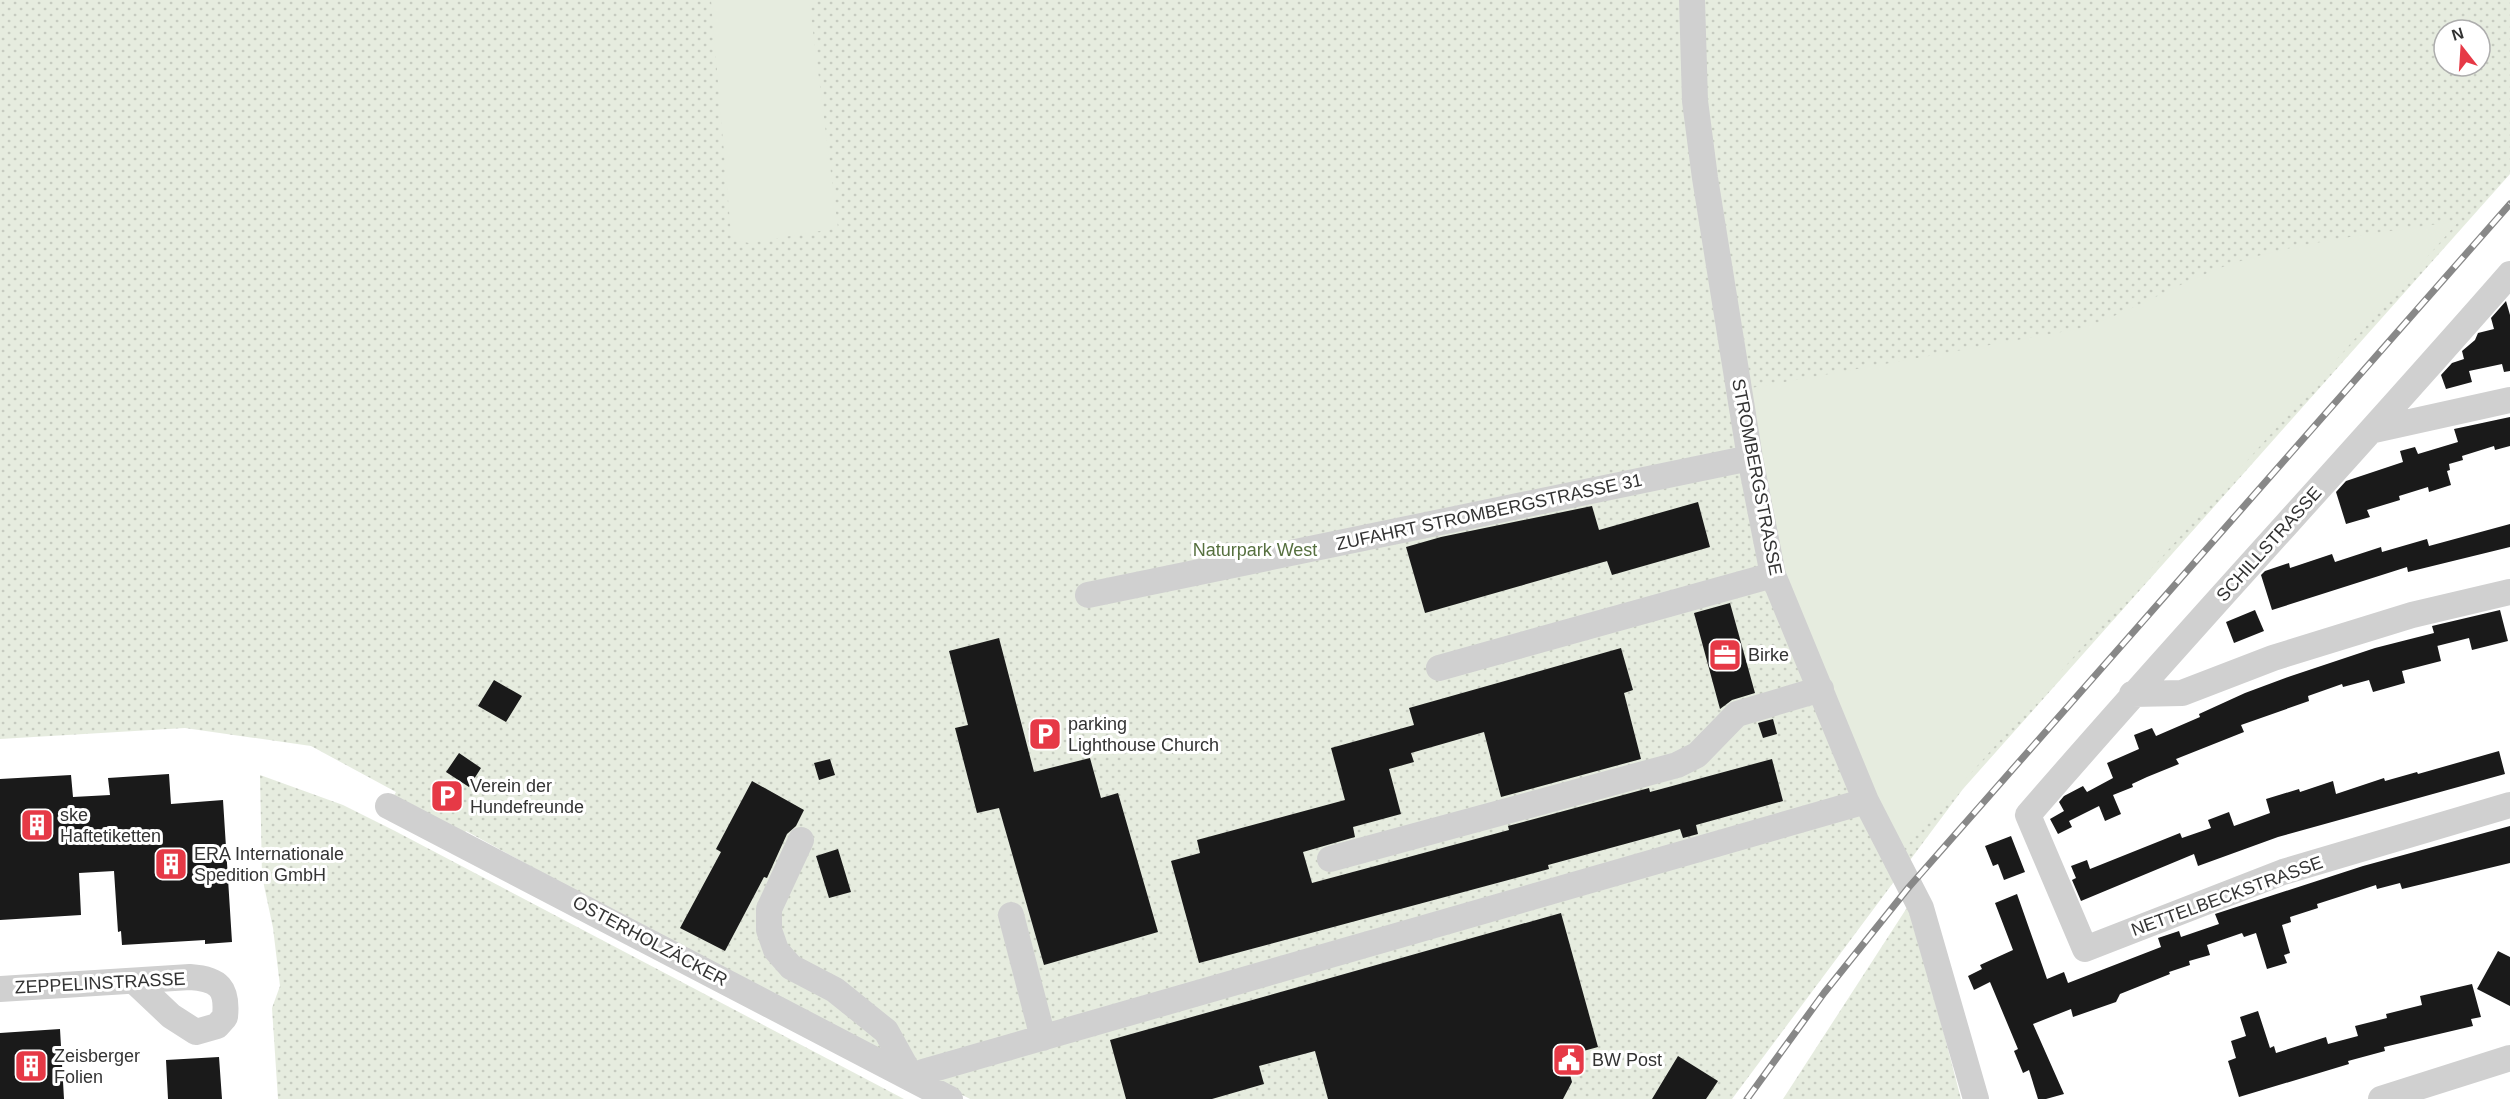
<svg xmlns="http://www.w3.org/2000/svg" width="2510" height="1099" viewBox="0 0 2510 1099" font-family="Arial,sans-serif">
  <defs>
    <pattern id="grass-dots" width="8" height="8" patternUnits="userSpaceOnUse" patternTransform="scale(1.5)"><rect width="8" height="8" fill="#e6ecdf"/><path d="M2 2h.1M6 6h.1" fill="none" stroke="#c6cbc0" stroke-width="1.8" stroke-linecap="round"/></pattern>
  </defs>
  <rect width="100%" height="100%" fill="#fff"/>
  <path fill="url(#grass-dots)" fill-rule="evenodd" d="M0,0H2510V174L1963,789L1732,1099H970L653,933L466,831L459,842L388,806L396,792L311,746L185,728L0,739ZM2444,30H2480V66H2444Z
    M260,775L343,805L395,831L904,1099H278L272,1008L280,986L273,928L262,876Z
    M1910,903L1961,1099H1783Z"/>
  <path fill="#e6ecdf" d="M711,0H809L838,228L749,243L734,240L731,234Z
    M2459,221L1895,859L1800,638L1740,390L2078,329C2132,313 2180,281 2234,263C2302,241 2387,232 2459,221Z"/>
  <path fill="#1a1a1a" d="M2506,301L2510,315V371L2504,372L2502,364L2469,371L2472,382L2446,389L2441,375L2452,363L2464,359L2462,351L2475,340L2478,333L2494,329L2491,318Z
    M2510,417V446L2495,450L2494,446L2462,456L2463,460L2449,464L2450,470L2447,471L2451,485L2429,492L2428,487L2399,496L2400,500L2367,510L2370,517L2346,524L2336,492L2346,481L2403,462L2400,451L2415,447L2418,454L2458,442L2454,429Z
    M1698,502L1710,547L1612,575L1607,561L1425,613L1406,547L1441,537L1592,506L1599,530Z
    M2510,524V547L2408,572L2407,567L2272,610L2261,575L2265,571L2289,563L2290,568L2332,554L2335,562L2381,547L2382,552L2427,539L2429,546Z
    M1730,603L1755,693L1732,700L1720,709L1694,613Z
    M2255,610L2264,631L2234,643L2226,622Z
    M2500,610L2508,641L2472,650L2469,638L2437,646L2436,640L2441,661L2402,671L2405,683L2373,692L2369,680L2343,687L2342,684L2308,696L2309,701L2241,725L2244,732L2176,759L2179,764L2147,777L2132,784L2133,787L2113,795L2121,814L2105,821L2099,806L2069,821L2072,827L2058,834L2050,819L2064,811L2059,802L2064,796L2083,786L2087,792L2113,778L2107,763L2139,749L2134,735L2152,728L2156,736L2200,717L2199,714L2245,693L2291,676L2375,648L2434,633L2432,626Z
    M999,638L1034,772L1090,758L1101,798L1118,793L1158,932L1044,965L999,808L977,813L955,728L968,725L949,651Z
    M1621,648L1633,690L1624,693L1641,759L1501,797L1484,732L1411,753L1414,762L1389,769L1401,814L1353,827L1355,837L1303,852L1312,883L1509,830L1508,826L1649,788L1650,792L1772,759L1783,801L1696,825L1698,834L1683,838L1680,829L1548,865L1549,869L1199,963L1171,861L1200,853L1197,840L1345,800L1331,748L1414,725L1409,708Z
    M494,680L522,696L506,722L478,706Z
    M1773,719L1777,734L1763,738L1758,723Z
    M2499,751L2505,774L2278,837L2198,866L2194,854L2081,901L2072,880L2076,878L2071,866L2087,860L2090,869L2180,833L2182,838L2211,828L2208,820L2229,812L2234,826L2270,813L2266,799L2299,789L2300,792L2333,781L2336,794L2384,778L2385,781L2417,772L2418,774Z
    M459,753L481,768L469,787L446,772Z
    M830,759L835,775L819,780L814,763Z
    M169,774L171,804L223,800L232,942L205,944V940L122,945L121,931L118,932L114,871L79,873L81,915L0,920V779L71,775L73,797L110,795L108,778Z
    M752,781L804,810L796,826L787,834L767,878L764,877L725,951L680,928L721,852L716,849Z
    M2510,826V863L2402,889L2400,883L2377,889L2376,885L2317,904L2318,908L2290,917L2291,922L2282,925L2290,953L2284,955L2287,963L2267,969L2256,933L2244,937L2242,933L2207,945L2210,955L2189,961L2190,965L2169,972L2170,974L2120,994L2116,1002L2073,1017L2071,1009L2033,1024L2064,1094L2046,1099H2038L2029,1070L2023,1073L2014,1051L2018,1049L1990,982L1974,990L1968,976L1982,969L1980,965L2013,950L1995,903L2017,894L2047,979L2064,972L2068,983L2161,947L2158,938L2179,931L2181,937L2219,924L2215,914L2218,913L2363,866Z
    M2011,836L2025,872L2004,880L1998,864L1993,866L1985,846Z
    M838,849L851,892L829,898L816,856Z
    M1561,913L1598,1047L1565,1056L1572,1082L1563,1099H1328L1315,1051L1259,1066L1264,1084L1212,1099H1126L1110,1040Z
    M2498,951L2510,957V1006L2477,989Z
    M2472,984L2481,1017L2471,1019L2473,1026L2384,1047L2385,1051L2348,1061L2349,1064L2239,1097L2228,1061L2236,1058L2231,1041L2246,1036L2240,1017L2258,1011L2270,1048L2274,1046L2276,1053L2326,1037L2328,1044L2358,1036L2355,1026L2387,1018L2386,1014L2422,1005L2420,996Z
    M60,1029L64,1099H0V1033Z
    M1678,1056L1718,1081L1706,1099H1652Z
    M219,1057L222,1099H168L166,1060Z"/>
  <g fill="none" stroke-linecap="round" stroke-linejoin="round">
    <path stroke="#d0d0d0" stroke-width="26" d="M1692,0L1695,101L1705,178L1750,458L1773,575L1866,801L1921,908L1976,1099
      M2510,274C2351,456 2186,632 2028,815L2085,949L2283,872L2510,805
      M2374,430L2510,400
      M1088,595L1750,458
      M1439,668L1773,575
      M2132,694L2182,693L2273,658L2412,615L2510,592
      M388,806L950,1099
      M801,840L769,909V930L776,950L791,967L835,990L886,1031L912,1078
      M1330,859L1677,765L1697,755L1737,714L1821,689
      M1011,915L1043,1038
      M0,989L190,977C219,979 228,988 225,1017L217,1026L196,1032L171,1016L134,981
      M912,1078L923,1072L1866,801
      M2381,1099L2510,1058"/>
    <g stroke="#888" stroke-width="7">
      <path id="rail" d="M1747,1099L1824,993L1909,887L2510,204"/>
    </g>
    <use href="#rail" stroke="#fff" stroke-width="4.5" stroke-dasharray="14" stroke-linecap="butt"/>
  </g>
  <defs>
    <g id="office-square" transform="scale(1.725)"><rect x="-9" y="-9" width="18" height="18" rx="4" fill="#e63946" stroke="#fff"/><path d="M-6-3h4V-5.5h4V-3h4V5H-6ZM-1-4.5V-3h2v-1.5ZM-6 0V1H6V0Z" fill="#fff"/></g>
    <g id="parking-square" transform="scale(1.725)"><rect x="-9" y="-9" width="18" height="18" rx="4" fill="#e63946" stroke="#fff"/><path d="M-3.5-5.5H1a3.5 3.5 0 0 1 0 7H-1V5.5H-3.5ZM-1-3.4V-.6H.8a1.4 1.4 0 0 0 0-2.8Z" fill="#fff"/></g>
    <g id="building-square" transform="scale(1.725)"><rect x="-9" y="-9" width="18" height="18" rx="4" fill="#e63946" stroke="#fff"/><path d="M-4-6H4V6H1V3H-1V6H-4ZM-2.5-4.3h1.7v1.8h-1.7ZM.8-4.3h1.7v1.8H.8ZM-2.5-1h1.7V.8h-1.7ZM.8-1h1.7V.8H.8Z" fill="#fff"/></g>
    <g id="civic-square" transform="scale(1.725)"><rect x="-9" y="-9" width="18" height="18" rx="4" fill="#e63946" stroke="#fff"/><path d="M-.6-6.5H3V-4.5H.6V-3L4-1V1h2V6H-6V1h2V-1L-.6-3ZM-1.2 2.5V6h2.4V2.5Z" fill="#fff"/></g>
  </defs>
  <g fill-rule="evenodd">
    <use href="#office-square" x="1725" y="655"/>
    <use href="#parking-square" x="1045" y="734"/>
    <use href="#parking-square" x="447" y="796"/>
    <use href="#building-square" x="37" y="825"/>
    <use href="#building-square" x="171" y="864"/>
    <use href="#civic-square" x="1569" y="1060"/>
    <use href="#building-square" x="31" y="1066"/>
  </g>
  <g text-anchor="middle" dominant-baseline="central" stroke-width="6" stroke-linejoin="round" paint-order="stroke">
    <g font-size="18" fill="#333" stroke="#fff">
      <text transform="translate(1757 477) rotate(79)">STROMBERGSTRASSE</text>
      <text transform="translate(1489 512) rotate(-12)">ZUFAHRT STROMBERGSTRASSE 31</text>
      <text transform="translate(2269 544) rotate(-48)">SCHILLSTRASSE</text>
      <text transform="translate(2227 896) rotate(-20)">NETTELBECKSTRASSE</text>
      <text transform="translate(650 941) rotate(28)">OSTERHOLZÄCKER</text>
      <text transform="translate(100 983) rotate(-3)">ZEPPELINSTRASSE</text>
    </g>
    <g font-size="18" fill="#56703f" stroke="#fff">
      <text x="1255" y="550">Naturpark West</text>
    </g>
    <g font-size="18" fill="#333" stroke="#fff" text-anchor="start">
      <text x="1748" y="655">Birke</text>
      <text x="1068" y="724">parking<tspan x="1068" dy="21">Lighthouse Church</tspan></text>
      <text x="470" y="786">Verein der<tspan x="470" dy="21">Hundefreunde</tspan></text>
      <text x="60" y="815">ske<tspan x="60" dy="21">Haftetiketten</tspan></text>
      <text x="194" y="854">ERA Internationale<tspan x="194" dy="21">Spedition GmbH</tspan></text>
      <text x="54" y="1056">Zeisberger<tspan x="54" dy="21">Folien</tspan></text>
      <text x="1592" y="1060">BW Post</text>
    </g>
  </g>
  <g transform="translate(2462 48) rotate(343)"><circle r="28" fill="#ffffff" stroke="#adadad" stroke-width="1.5"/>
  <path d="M0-4.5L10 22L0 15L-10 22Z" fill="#e63946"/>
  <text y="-9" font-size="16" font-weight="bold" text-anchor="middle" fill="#333333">N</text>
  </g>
</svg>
